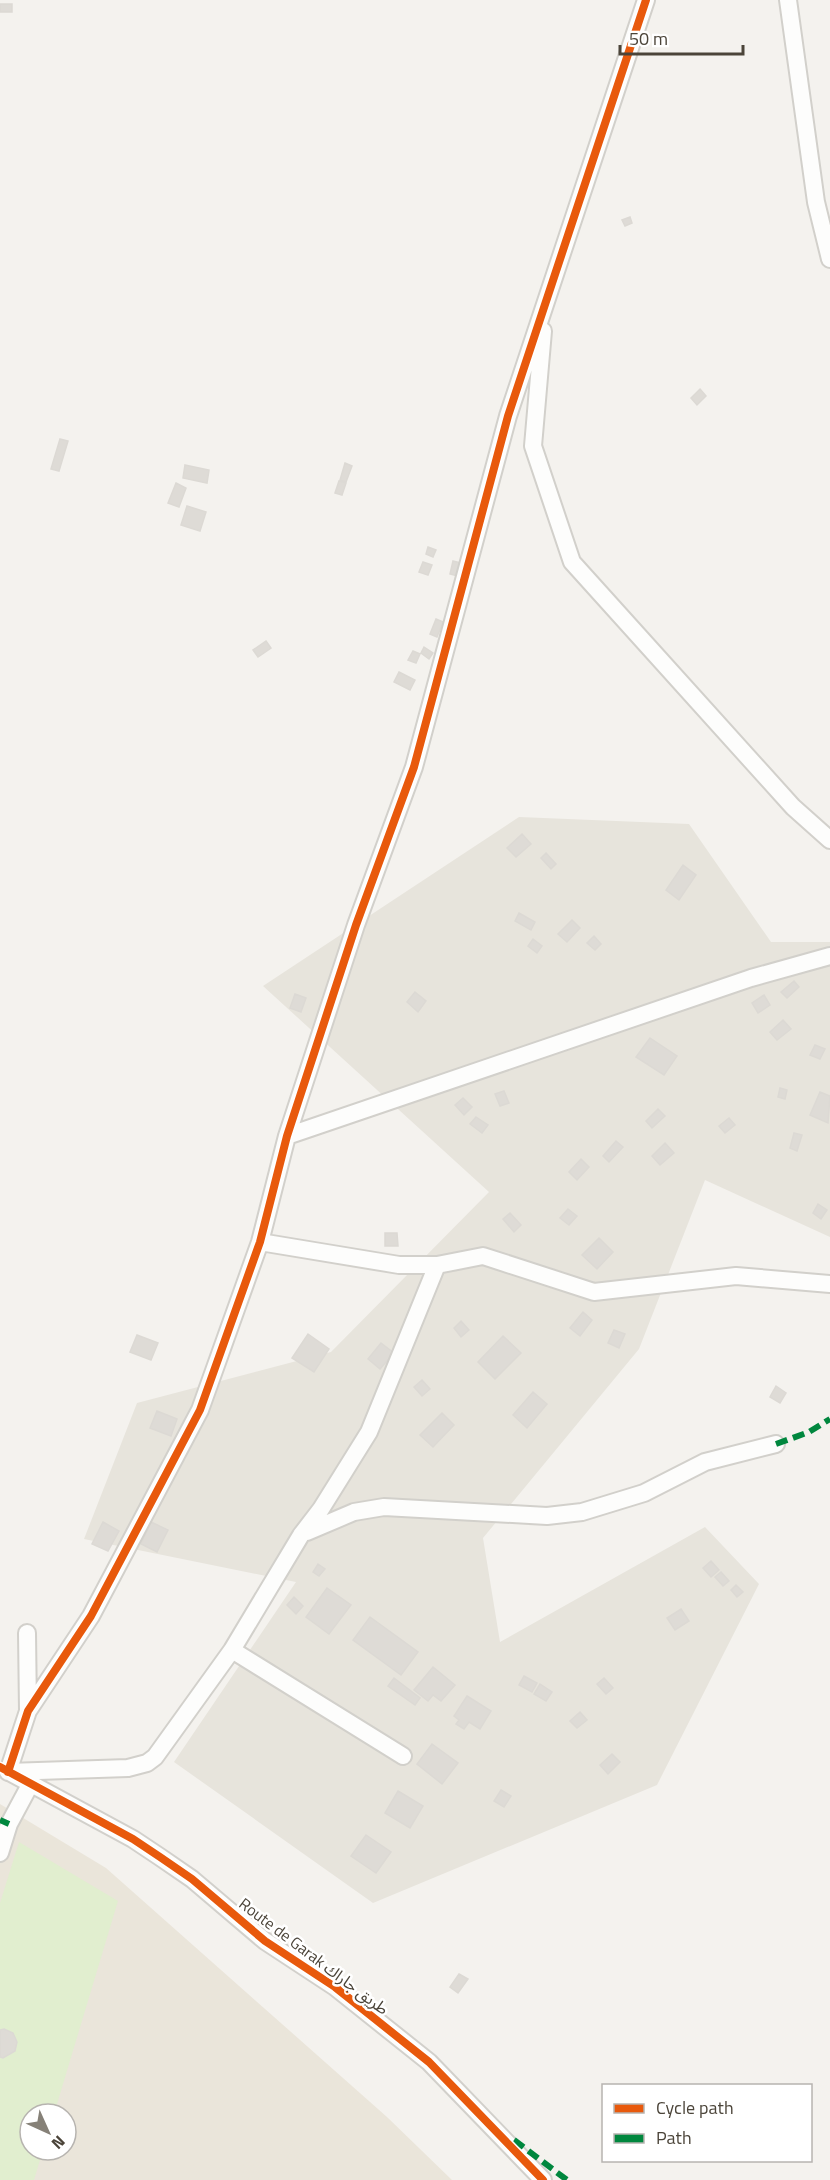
<svg xmlns="http://www.w3.org/2000/svg" width="830" height="2180" viewBox="0 0 830 2180" font-family="'Titillium Web','Noto Sans Arabic',sans-serif">
  <rect width="100%" height="100%" fill="#f4f2ee"/>
  <path fill="#e7e4dc" d="M519,817L689,824L771,942H830V1237L705,1180L639,1349L483,1538L500,1642L705,1527L759,1584L657,1785L373,1903L174,1762L296,1582L84,1539L137,1403L331,1352L489,1192L263,986Z"/>
  <path fill="#eae5da" fill-rule="evenodd" d="M0,1804L106,1868L387,2117L452,2180H0ZM30,2114H66V2150H30Z"/>
  <path fill="#e1eecf" d="M19,1842L118,1901L54,2114H30V2150H43L34,2180H0V1903Z"/>
  <path fill="#dedbd6" stroke="#dcd9d4" stroke-width="1.5" d="M0,4H12V12H0Z
    M630,217L632,223L625,226L622,220Z
    M700,389L706,396L697,405L691,398Z
    M60,439L68,441L59,471L51,469Z
    M345,463L352,466L346,482L340,480Z
    M185,465L209,470L207,483L183,478Z
    M339,481L346,483L342,495L335,493Z
    M176,483L186,488L179,507L168,503Z
    M187,506L206,512L200,531L181,525Z
    M428,547L436,550L433,557L426,554Z
    M453,561L461,563L458,576L450,574Z
    M423,562L432,565L428,575L419,572Z
    M436,619L443,622L437,637L430,634Z
    M266,641L271,648L258,657L253,650Z
    M424,647L433,653L429,659L421,653Z
    M413,651L420,654L416,663L408,660Z
    M399,672L415,680L410,690L394,682Z
    M522,834L531,844L516,857L507,848Z
    M546,853L556,864L551,869L541,858Z
    M683,865L696,875L679,900L666,890Z
    M519,913L535,922L531,930L515,921Z
    M572,920L580,928L567,942L558,934Z
    M594,936L601,944L595,950L587,943Z
    M533,939L542,946L537,953L528,946Z
    M794,981L799,987L787,998L781,992Z
    M415,992L426,1001L418,1012L407,1002Z
    M295,994L306,998L301,1012L290,1008Z
    M764,995L770,1005L758,1013L752,1003Z
    M783,1020L791,1029L777,1040L770,1032Z
    M650,1038L677,1056L664,1075L636,1057Z
    M815,1045L825,1049L820,1059L810,1055Z
    M780,1088L787,1090L785,1099L778,1097Z
    M504,1091L509,1103L500,1106L495,1094Z
    M820,1092L830,1096L828,1123L810,1115Z
    M463,1098L472,1107L464,1115L455,1105Z
    M658,1109L665,1116L652,1128L646,1121Z
    M476,1117L488,1125L482,1133L470,1124Z
    M729,1118L735,1125L725,1133L719,1126Z
    M794,1133L802,1135L797,1151L790,1148Z
    M616,1141L623,1147L609,1162L603,1156Z
    M665,1143L674,1153L660,1165L652,1156Z
    M581,1159L589,1167L577,1180L569,1172Z
    M818,1204L827,1210L821,1219L813,1213Z
    M568,1209L577,1216L569,1225L560,1218Z
    M510,1213L521,1225L514,1232L503,1219Z
    M385,1233H397L398,1246H385Z
    M599,1238L613,1252L597,1269L582,1255Z
    M583,1312L592,1320L580,1336L570,1328Z
    M461,1321L469,1330L461,1337L454,1328Z
    M614,1330L625,1334L619,1348L608,1343Z
    M308,1334L329,1349L314,1372L292,1358Z
    M137,1335L158,1343L151,1360L130,1352Z
    M503,1336L521,1353L495,1379L478,1362Z
    M381,1343L394,1353L380,1369L368,1359Z
    M422,1380L430,1389L422,1396L414,1387Z
    M776,1386L786,1393L780,1403L770,1397Z
    M533,1392L547,1404L527,1428L513,1415Z
    M157,1411L177,1419L171,1436L150,1428Z
    M442,1413L454,1425L433,1447L420,1435Z
    M103,1522L119,1531L108,1551L92,1544Z
    M151,1522L168,1530L157,1552L141,1544Z
    M711,1561L719,1570L711,1577L703,1568Z
    M318,1564L325,1569L319,1576L313,1572Z
    M721,1572L729,1581L723,1586L715,1577Z
    M736,1585L743,1592L737,1597L731,1590Z
    M327,1588L351,1605L329,1634L306,1617Z
    M294,1597L303,1606L296,1614L287,1605Z
    M681,1609L689,1621L675,1630L667,1618Z
    M370,1617L418,1652L401,1675L353,1640Z
    M433,1667L455,1685L441,1701L433,1695L428,1701L414,1690Z
    M524,1676L537,1683L532,1692L519,1685Z
    M394,1678L420,1698L415,1705L388,1686Z
    M604,1678L613,1688L606,1694L597,1684Z
    M540,1684L552,1692L546,1701L534,1694Z
    M467,1696L491,1711L480,1729L469,1722L464,1729L456,1724L459,1720L454,1716Z
    M580,1712L587,1720L577,1728L570,1721Z
    M432,1744L458,1763L442,1784L417,1764Z
    M612,1754L620,1762L608,1774L600,1765Z
    M501,1790L511,1796L504,1807L494,1801Z
    M398,1791L423,1806L410,1828L385,1813Z
    M366,1835L391,1852L376,1873L351,1856Z
    M459,1974L468,1979L458,1993L450,1987Z
    M4,2029L13,2033L17,2042L15,2051L3,2058L0,2057V2030Z"/>
  <g fill="none" stroke-linecap="round" stroke-linejoin="round">
    <g stroke="#d2d0cb" stroke-width="20">
      <path id="minor" d="M788,0L816,202L830,259
        M543,331L533,446L572,562L793,807L830,840
        M287,1136L751,978L830,956
        M260,1242L399,1265H437L483,1256L594,1292L736,1276L830,1284
        M307,1532L354,1512L384,1507L547,1516L582,1512L644,1493L705,1462L776,1444
        M27,1633L28,1711
        M232,1650L403,1756
        M8,1772L28,1711L91,1616L200,1410L260,1242L287,1136L356,925L414,767L508,416L646,0
        M8,1772L128,1768L147,1763L155,1757L232,1650L301,1535L321,1509L369,1432L437,1265
        M11,1773L133,1839L160,1857L192,1879L265,1941L335,1987L429,2062L543,2180
        M0,1853L9,1824L31,1783"/>
    </g>
    <use href="#minor" stroke="#fdfdfc" stroke-width="16"/>
    <path stroke="#00873e" stroke-width="6" stroke-dasharray="12 6" stroke-linecap="butt" d="M776,1444L809,1432L830,1419
      M0,1820L9,1824
      M514,2140L567,2180"/>
    <g stroke="#fff" stroke-width="11">
      <path id="cycleway" d="M0,1767L133,1839L160,1857L192,1879L265,1941L335,1987L429,2062L543,2180
        M8,1772L28,1711L91,1616L200,1410L260,1242L287,1136L356,925L414,767L508,416L646,0"/>
    </g>
    <use href="#cycleway" stroke="#e8590c" stroke-width="8"/>
  </g>
  <g text-anchor="middle" dominant-baseline="central" stroke-width="5" stroke-linejoin="round" paint-order="stroke">
    <g font-size="16" fill="#4b4439" stroke="#fff">
      <text transform="translate(314 1956) rotate(37)">Route de Garak طريق جاراك</text>
    </g>
  </g>
  <rect x="602" y="2084" width="210" height="78" fill="#ffffff" stroke="#b7b4b0" stroke-width="1.5"/>
  <rect x="614" y="2104" width="30" height="9" fill="#e8590c" stroke="#b7b4b0" stroke-width="1.5"/>
  <text x="656" y="2114" font-size="18" fill="#4b4439">Cycle path</text>
  <rect x="614" y="2134" width="30" height="9" fill="#00873e" stroke="#b7b4b0" stroke-width="1.5"/>
  <text x="656" y="2144" font-size="18" fill="#4b4439">Path</text>
  <g transform="translate(48 2132) rotate(135)"><circle r="28" fill="#ffffff" stroke="#b7b4b0" stroke-width="1.5"/>
  <path d="M0-4.5L10 22L0 15L-10 22Z" fill="#868178"/>
  <text y="-9" font-size="16" font-weight="bold" text-anchor="middle" fill="#4b4439">N</text>
  </g>
  <path d="M620 45v9h123v-9" fill="none" stroke="#4b4439" stroke-width="3"/>
  <text x="629" y="45" font-size="18" fill="#4b4439" stroke="#ffffff" stroke-width="4.5" paint-order="stroke">50 m</text>
</svg>
